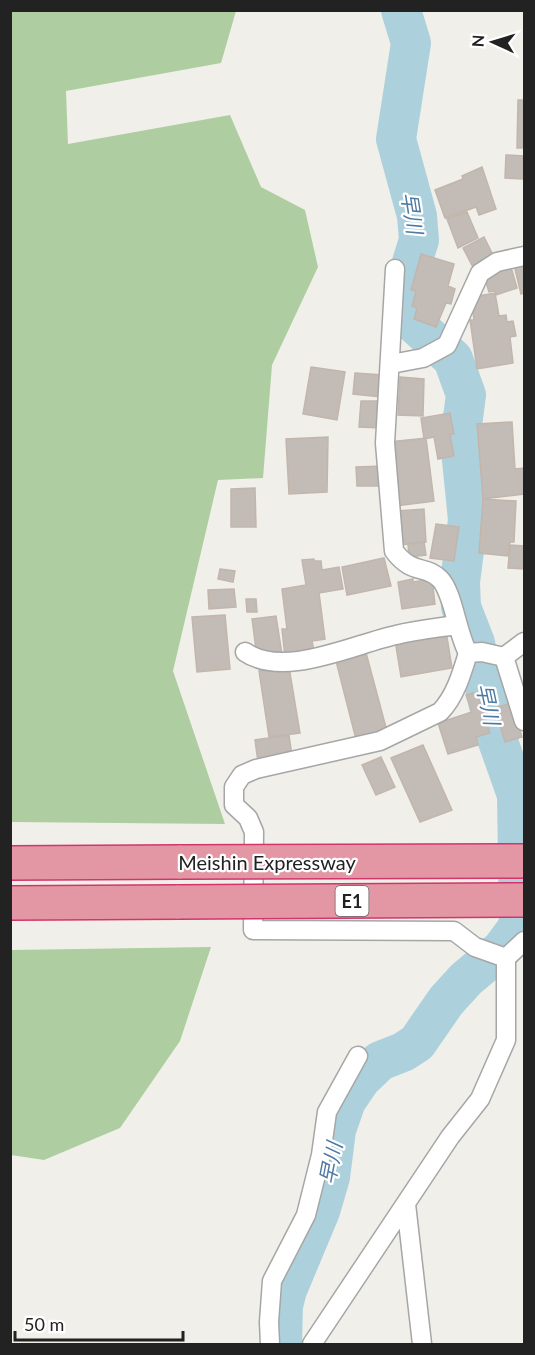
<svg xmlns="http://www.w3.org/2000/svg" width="535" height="1355" viewBox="0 0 535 1355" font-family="Lato,'Noto Sans JP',sans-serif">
  <rect width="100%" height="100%" fill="#f1efe9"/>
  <path fill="#aecea1" d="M11,10L236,11L221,63L66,91L68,144L230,115L261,187L305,210L318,267L272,365L263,478L218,480L173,671L225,824L11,822Z
    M211,947L180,1041L120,1128L44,1160L11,1155V950Z"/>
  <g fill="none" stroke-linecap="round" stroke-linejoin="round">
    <path stroke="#add1dc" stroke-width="40" d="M282,1344L283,1306L287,1290L320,1211L330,1177L336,1130L346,1101L361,1079L380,1061L403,1052L417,1043L446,1001L466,979L502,949L519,926L517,795L495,733L475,643L461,607L460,582L468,520L460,440L466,395L453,359L415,324L403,308L404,288L419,240L417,216L396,139L411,43L401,10"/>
  </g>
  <path fill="#c2bbb6" stroke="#c2b6ac" stroke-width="1.5" d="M518,100H524V148H517Z
    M506,155L524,156V179L505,178Z
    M482,167L496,209L479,215L476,207L445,218L435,190L463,179L462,176Z
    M467,212L478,238L458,248L447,219Z
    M484,237L495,259L474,269L463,248Z
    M421,254L454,264L448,286L455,289L451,304L446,303L436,327L414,319L417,308L412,306L416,291L411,290Z
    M524,262V293L521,294L514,265Z
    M511,267L517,288L496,295L495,291L489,292L484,276Z
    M495,293L499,316L506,315L507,322L513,321L516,336L510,337L513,363L477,369L470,320H474L471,297Z
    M311,367L345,372L337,420L303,414Z
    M355,373L383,375L381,397L353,394Z
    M400,377L424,379L423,416L398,415Z
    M361,401H383L382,428L359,427Z
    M450,413L454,434H450L454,456L438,459L434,437L424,439L421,418Z
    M512,422L515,469L524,468V494L483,499L477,424Z
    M328,437L327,492L289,494L286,439Z
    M426,438L434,501L396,506L389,442Z
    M383,466V486H357L356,467Z
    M255,488L256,527H231V489Z
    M483,499L516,501L514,542H510L508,556L479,553Z
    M424,509L426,542L400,545L397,511Z
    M436,524L459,527L454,561L430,558Z
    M424,542L426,555L409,557L408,544Z
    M510,545L524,546V569L508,568Z
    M384,558L391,586L347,595L342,567Z
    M314,559V561H321L322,570L339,567L343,589L319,593L325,639L312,641L314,651L285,657L282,629H287L282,589L306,585L302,560Z
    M220,569L235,571L233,582L218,579Z
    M413,579V582L432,579L435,604L402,609L398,582Z
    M234,589L236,607L209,609L208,590Z
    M246,599H256L257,612H247Z
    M225,615L230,669L197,672L192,617Z
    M276,616L282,654L257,657L252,619Z
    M446,631L452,668L401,677L395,640Z
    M365,649L388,735L357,743L335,657Z
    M289,667L300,733L269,737L259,671Z
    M477,692L490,733L476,737L478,745L448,754L438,723L472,712L466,695Z
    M512,703L522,737L505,742L495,708Z
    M289,735L292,756L258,762L255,740Z
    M423,745L452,810L420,822L391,758Z
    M381,757L395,787L376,795L362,765Z"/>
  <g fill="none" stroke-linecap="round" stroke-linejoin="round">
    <g stroke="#a6a6a6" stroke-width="21">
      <path id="minor" d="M395,269L385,443L394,551C413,576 425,564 440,579C453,592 457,633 468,653L482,652L504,657L524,721
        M391,364L423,358L447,345L480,273L497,262L524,256
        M245,652C284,679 354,644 396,635C416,630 436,628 456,625
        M468,653C462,673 455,697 440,712L380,741L256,769L242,775L234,787V805L248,818L254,832L253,930L454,931L475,947L506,958
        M504,657L524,642
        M406,1204L422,1344
        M270,1344L269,1322L272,1281L306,1215L321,1155L327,1112L358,1056
        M312,1344L450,1137L480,1099L506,1040V958L524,941"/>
    </g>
    <g stroke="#d1356b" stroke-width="36">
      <path id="motorway" d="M10,863L181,862
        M10,903L179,902"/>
    </g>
    <use href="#minor" stroke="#fff" stroke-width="18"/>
    <use href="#motorway" stroke="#e397a5" stroke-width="33"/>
    <g stroke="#d1356b" stroke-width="36" stroke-linecap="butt">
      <path id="motorway-bridge" d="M181,862L524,861
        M179,902L524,900"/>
    </g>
    <use href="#motorway-bridge" stroke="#e397a5" stroke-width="33"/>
  </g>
  <g text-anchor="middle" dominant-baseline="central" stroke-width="4.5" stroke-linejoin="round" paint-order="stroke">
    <rect fill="#fff" stroke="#646464" stroke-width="1.5" x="335.5" y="886" width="33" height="30" rx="4.5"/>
    <g font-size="18" font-weight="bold" fill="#222">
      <text x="352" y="901">E1</text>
    </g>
    <g font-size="20" fill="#222" stroke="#fff">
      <text x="267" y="862">Meishin Expressway</text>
    </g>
    <g font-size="21" font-style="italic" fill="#507aa4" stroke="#fff">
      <text transform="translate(413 213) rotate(81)">早川</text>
      <text transform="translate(489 704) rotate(78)">早川</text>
      <text transform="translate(330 1163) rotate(-79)">早川</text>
    </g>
  </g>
  <rect width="535" height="1355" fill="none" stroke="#222222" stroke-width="24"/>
  <g transform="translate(493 42) rotate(274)" stroke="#ffffff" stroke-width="4.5" paint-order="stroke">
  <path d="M0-4.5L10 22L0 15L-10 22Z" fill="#222222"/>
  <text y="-9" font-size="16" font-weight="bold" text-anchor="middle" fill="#222222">N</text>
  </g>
  <path d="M15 1331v9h168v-9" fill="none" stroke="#222222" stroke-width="3"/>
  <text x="24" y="1331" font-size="18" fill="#222222" stroke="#ffffff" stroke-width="4.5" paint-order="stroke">50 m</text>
</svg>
